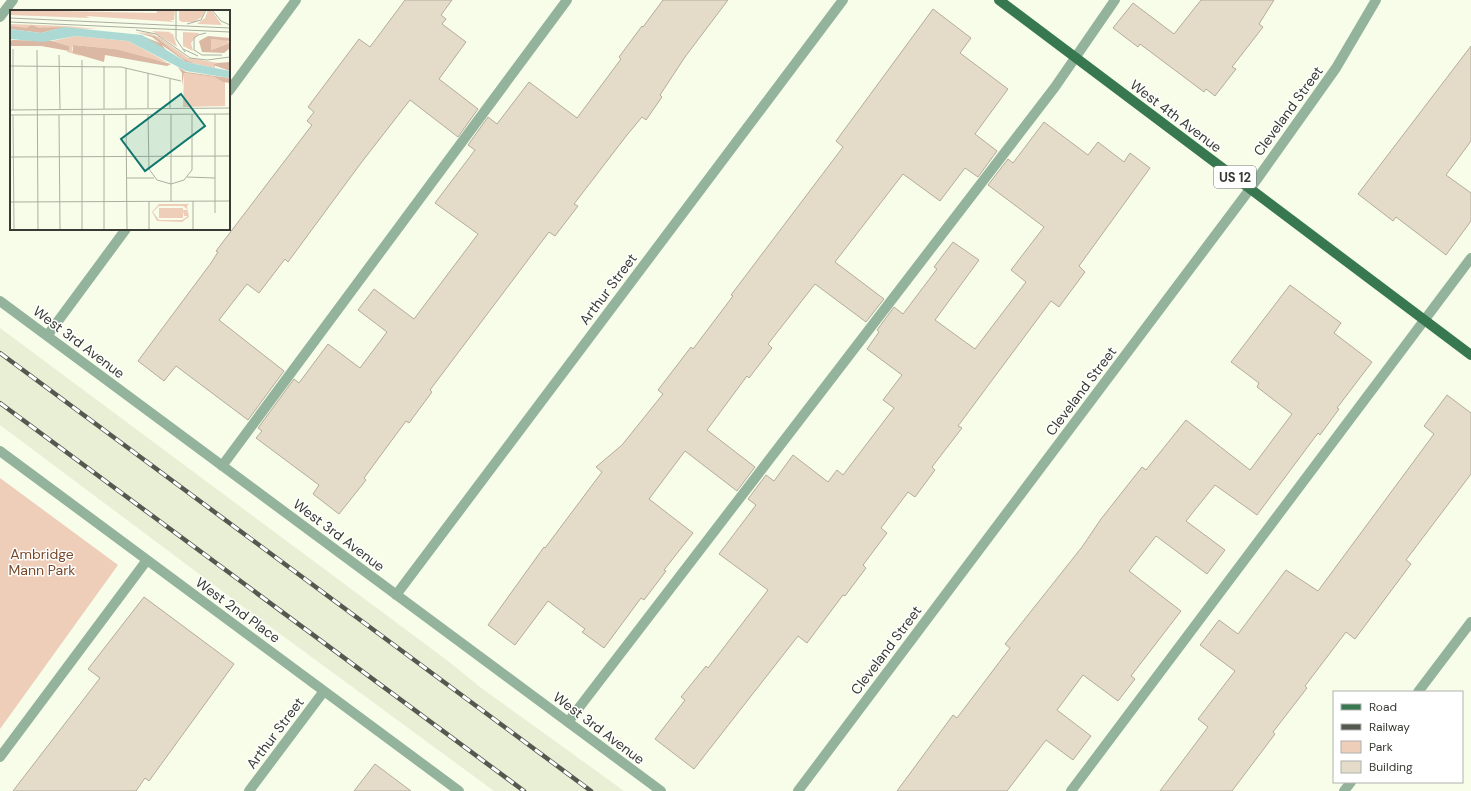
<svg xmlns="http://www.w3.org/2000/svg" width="1471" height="791" viewBox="0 0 1471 791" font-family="'DM Sans',sans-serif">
  <rect width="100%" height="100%" fill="#f7fde9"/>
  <path fill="#e8efd5" d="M0,328L448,661L480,687L624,791H494L242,606L0,425Z"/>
  <path fill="#eeceb9" d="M0,478L118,565L0,729Z"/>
  <path fill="#e4dcc9" stroke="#b4ac9a" d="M405,0H452L441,15L446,19L442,24L466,42L439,79L478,109L458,137L410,100L361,163L288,262L285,259L259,293L247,284L219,320L284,371L248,420L176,366L164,381L138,361L211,263L218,252L216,251L312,125L307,121L314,112L308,107L359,39L370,47Z
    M663,0H728L685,57L660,95L662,97L646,120L642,117L627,135L574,204L578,206L555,236L549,232L430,390L432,392L409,423L406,421L364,478L366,480L339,514L313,494L319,485L256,438L262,431L258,428L294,379L299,383L328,344L360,368L387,332L358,310L374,289L414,319L478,234L435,203L475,150L468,145L488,117L497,124L529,82L577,118L621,59L619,57L642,26L643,27Z
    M1201,0H1274L1259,24L1263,27L1232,67L1236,69L1215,96L1206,89L1204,92L1140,44L1138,47L1113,28L1133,3L1174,34Z
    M933,9L971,38L960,53L1008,89L975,134L997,151L978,177L965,168L940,201L903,174L835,262L884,299L866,322L815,284L768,344L772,348L749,378L747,376L707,430L755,467L737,491L685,451L649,499L693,533L664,570L666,571L644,600L641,598L604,648L582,632L585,629L548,601L515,645L488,625L544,547L545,548L602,472L596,467L622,445L663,394L658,390L691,347L693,349L733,296L731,295L843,147L836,141Z
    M1471,46V141L1446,175L1471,193V221L1446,255L1396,217L1393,221L1358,194Z
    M1044,122L1088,155L1098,142L1124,162L1130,153L1150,168L1079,266L1085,272L1059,307L1051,301L958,426L962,428L932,467L935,470L915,497L908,492L881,528L887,533L863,565L866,568L845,596L843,595L807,643L798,636L694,769L655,739L685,700L681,697L706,666L708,668L768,590L719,554L756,505L748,499L766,475L774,481L793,455L828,482L837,470L843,475L894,408L883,400L902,375L867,349L879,332L877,330L894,307L903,314L937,269L934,267L953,242L979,260L935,320L975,349L1026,282L1011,270L1044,227L988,185L1008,159L1013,163Z
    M1290,285L1341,323L1334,333L1372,362L1337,408L1339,409L1320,435L1318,433L1257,515L1215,485L1186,521L1225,550L1207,574L1156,536L1129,571L1181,611L1131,676L1135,679L1118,701L1083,675L1057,710L1091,736L1073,760L1046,740L1007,791H897L953,715L957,718L1010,648L1005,644L1082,547L1101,519L1142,467L1146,470L1186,420L1250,470L1292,414L1257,387L1259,383L1231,362Z
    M1447,395L1471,413V474L1406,560L1411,564L1355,639L1346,632L1305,686L1307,688L1273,732L1275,734L1232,791H1160L1208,727L1198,719L1235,671L1200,645L1219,620L1238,634L1286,570L1318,591L1434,434L1424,426Z
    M144,597L234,664L149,781L145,778L136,791H13L100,678L88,669Z
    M375,764L411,791H354Z"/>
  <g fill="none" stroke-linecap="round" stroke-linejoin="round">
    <path stroke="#93b39d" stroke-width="10" d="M0,17L13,0
      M229,91L296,0
      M0,301L661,791
      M47,336L126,229
      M0,451L459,791
      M222,466L567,0
      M396,595L843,0
      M1418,692L1471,622
      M568,722L1055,87L1115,0
      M0,757L147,560
      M249,791L324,691
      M798,791L1250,189L1336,68L1376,0
      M1071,791L1471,258
      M1344,791L1351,782"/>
    <path stroke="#377850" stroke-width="10" d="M999,0L1471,355"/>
    <g stroke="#55584f" stroke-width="4.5">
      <path id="rail" d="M0,353L591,791
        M0,403L524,791"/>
    </g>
    <use href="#rail" stroke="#fff" stroke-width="3" stroke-dasharray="9" stroke-linecap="butt"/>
  </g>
  <g text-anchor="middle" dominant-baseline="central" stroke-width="3" stroke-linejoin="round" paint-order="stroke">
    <rect fill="#fff" stroke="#747570" stroke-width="1" x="1214" y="166" width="42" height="22" rx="3"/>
    <g font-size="13" font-weight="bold" fill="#383a33">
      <text x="1235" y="177">US 12</text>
    </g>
    <g font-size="14" fill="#383a33" stroke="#fff">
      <text transform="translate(1288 111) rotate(-54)">Cleveland Street</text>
      <text transform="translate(1176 116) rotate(37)">West 4th Avenue</text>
      <text transform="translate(608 289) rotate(-53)">Arthur Street</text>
      <text transform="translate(79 342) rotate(37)">West 3rd Avenue</text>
      <text transform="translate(1081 391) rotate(-53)">Cleveland Street</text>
      <text transform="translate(339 535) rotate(37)">West 3rd Avenue</text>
      <text transform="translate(238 610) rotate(36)">West 2nd Place</text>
      <text transform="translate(886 650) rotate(-53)">Cleveland Street</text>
      <text transform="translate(599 728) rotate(37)">West 3rd Avenue</text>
      <text transform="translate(275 733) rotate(-53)">Arthur Street</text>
    </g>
    <g font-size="14" fill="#774929" stroke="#fff">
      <text x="42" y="554">Ambridge<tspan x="42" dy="16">Mann Park</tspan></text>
    </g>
  </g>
  <g transform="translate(10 10)">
    <rect width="220" height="220" fill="#f7fde9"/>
    <path d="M0,0L146,3L148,0H165L164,10H160L164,12L76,6L80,8L0,5ZM195,0L192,7L184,12H172L169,10V1ZM198,0H201L212,15L187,14L195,8ZM0,14L55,16L88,19L6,18L0,16ZM142,21L161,22L159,23L163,24L167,37ZM129,22L139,23L149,27L178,48L209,53L205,54V58L186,54L172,48L145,26ZM173,22L189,23L181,33L183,41L173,36ZM66,26L118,31L157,52L130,48L105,39L63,35L62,40L71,46L57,42L59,36L42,31ZM201,29L216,30L220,33L201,40ZM174,63L215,68V96L173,97ZM149,194H179L177,196L179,207L172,212L147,211L142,202ZM149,196H173L177,199L178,205L177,200H173V198H149V208H173V201L174,206H178L172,210H149L143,202Z" fill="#eeceb9" fill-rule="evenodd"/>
    <path d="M22,15L29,18L54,17L31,23L0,19V16L16,18ZM125,22L145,26L172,48L186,54L176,52L152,35L156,40L132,26L150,33L142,27ZM198,26L220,28V31L201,29V40L220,33V38L214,43L192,42L189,31ZM3,30L42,31L59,36V41L31,36H0V31ZM63,35L105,39L161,54L157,56L95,45L94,52L63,43ZM220,52V61L203,55L207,53ZM168,57L176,62L220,68V73L213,72L205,67L174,63L172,76V63Z" fill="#dab8a4"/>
    <path d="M54,17L132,25L176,52L220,61V68L176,61L118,31L66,26L33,32L0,29V19L31,23Z" fill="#acd9d4"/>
    <path fill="none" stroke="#abafa0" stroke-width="1" d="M166,0V29L175,42M202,0L211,11L220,15M0,8L220,18M0,12L220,22M177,14L191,10L196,0M126,20L146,24L180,48L197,50L220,47M196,23L188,25L184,28V40L192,45H212M173,39L188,46M27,40L28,220M49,45L50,99M72,50V220M0,56L111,57L171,71M94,56V99M160,69V98M138,98V63M116,99V58M0,100L220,98M3,100V39M138,104L139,159L147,170L161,174L174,170L182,160V104M161,104V191M205,104V203M0,105L220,104M3,105L4,220M49,105L50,220M94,105V220M116,105L117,220M0,147L220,146M177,167L205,168M117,168H144M183,191V220M0,192L220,191M139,220V191"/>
    <path fill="#0f766e" fill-opacity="0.15" stroke="#0f766e" stroke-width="2" d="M171,84L195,116L135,161L111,129Z"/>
    <rect width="220" height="220" fill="none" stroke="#383a33" stroke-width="2"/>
  </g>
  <rect x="1333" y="691" width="130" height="92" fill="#ffffff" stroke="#afb0ad"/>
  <rect x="1341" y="704" width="20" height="6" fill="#377850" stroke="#afb0ad"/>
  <text x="1369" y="711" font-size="12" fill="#383a33">Road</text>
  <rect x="1341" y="724" width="20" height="6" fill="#55584f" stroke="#afb0ad"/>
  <text x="1369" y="731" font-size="12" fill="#383a33">Railway</text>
  <rect x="1341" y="741" width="20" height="12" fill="#eeceb9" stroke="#afb0ad"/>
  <text x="1369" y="751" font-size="12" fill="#383a33">Park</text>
  <rect x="1341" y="761" width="20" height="12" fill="#e4dcc9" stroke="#afb0ad"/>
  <text x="1369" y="771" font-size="12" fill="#383a33">Building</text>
</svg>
